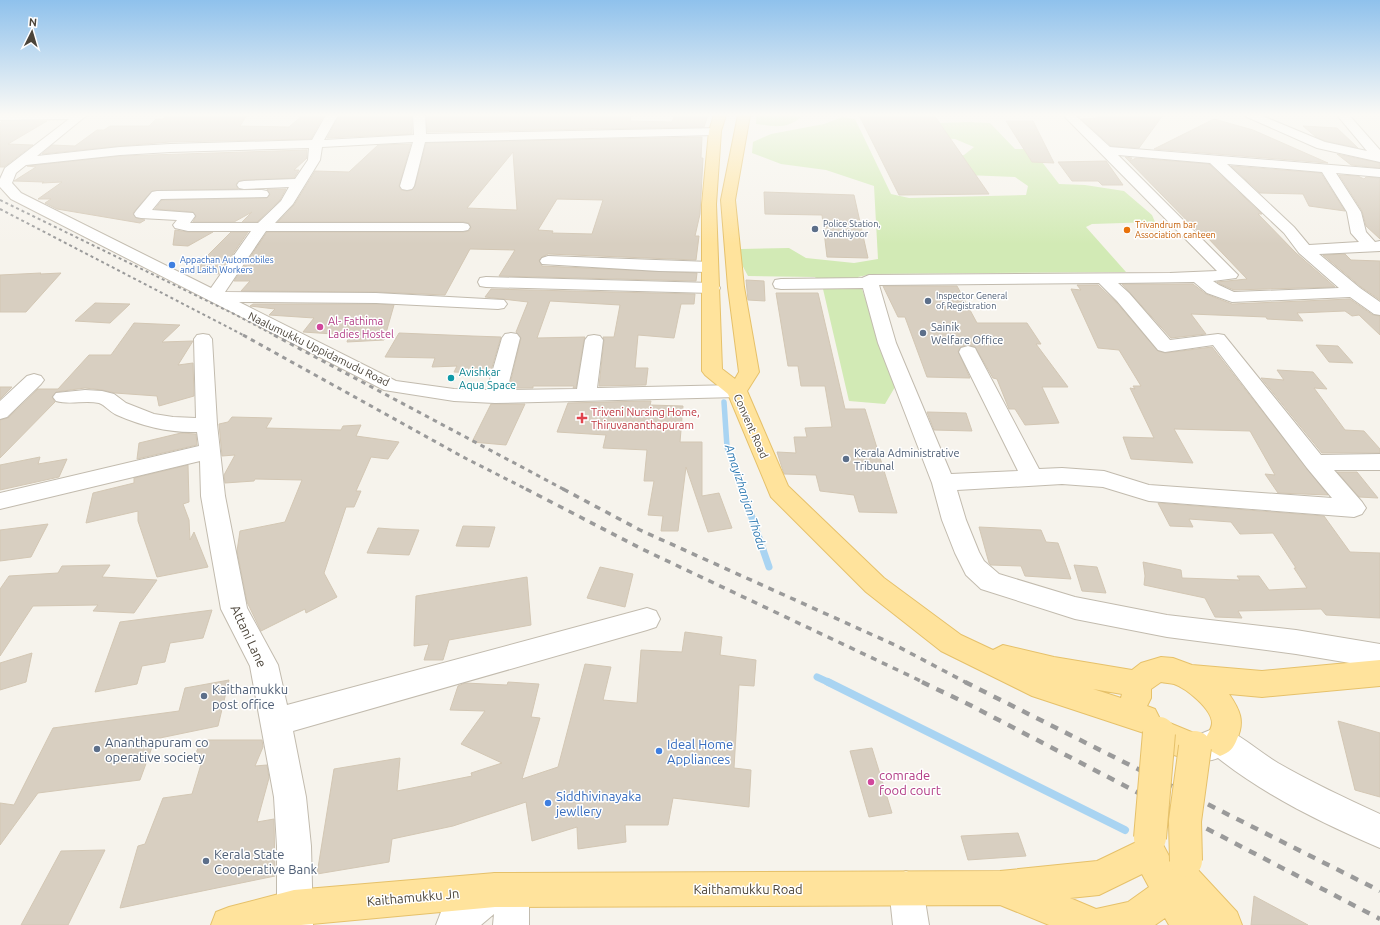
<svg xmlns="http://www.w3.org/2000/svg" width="1380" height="925" viewBox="0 0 1380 925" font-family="Ubuntu,sans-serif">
  <rect width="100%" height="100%" fill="#f6f3ec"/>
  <path fill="#d2eab5" d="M756,115H794L801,117C786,130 773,126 756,124Z
    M842,117L855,119L891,194L909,198L1026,195L1028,186L1015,177L942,174L929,160L964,155L974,147L955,139L911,137L904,124L969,122L990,123L1015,149H1032L1059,184L1085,185L1124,191L1152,215L1155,222L1092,224L1086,227L1126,272L872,274L858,277L895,387L885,404L849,401L823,289L815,277L748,276L740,261L741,249L789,248L806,258L854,263L878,259L874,186L826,170L781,164L752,153L753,142L771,134L824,124Z"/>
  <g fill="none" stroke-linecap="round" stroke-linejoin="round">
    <path stroke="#a9d4f2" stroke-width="5.5" d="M724,402L727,447L742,490"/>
    <path stroke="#a9d4f2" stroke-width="7" d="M742,489L769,567
      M817,677L830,683"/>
    <path stroke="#a9d4f2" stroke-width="8" d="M828,682L1125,830"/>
  </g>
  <path fill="#d8cfc1" stroke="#d3c7b4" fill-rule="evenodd" d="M167,115H247L240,126L289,127L303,115H324L311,139L170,142L120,146L42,154L52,145L75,146L97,130H104L110,126H149L156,119H163Z
    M339,115H412V134L327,138Z
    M426,115H631L630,121L672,122L675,115H708L704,127L427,132Z
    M859,115H934L989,194L899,195Z
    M1098,115H1163L1139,148L1111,146L1081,119L1098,118Z
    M1214,119L1253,130L1328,163L1154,149Z
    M2,121H47L8,144L33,145L4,167H0V123Z
    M1006,121H1033L1054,163L1032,162Z
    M1303,126L1337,128L1358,148L1325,141L1316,137Z
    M702,137L701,158H703L700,214L695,236H699L696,260L548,254L542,257L539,260L542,266L697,273L696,281L499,276L515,250L470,249L445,295L376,292L241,291L250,281H234L267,232H463L469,231L471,228L469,223L463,222H278L294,205L315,171L349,172L378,145L411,144L399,186L401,190L407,191L412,190L415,186L426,143ZM513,152L517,210L467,208ZM557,199L603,200L592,234L552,233L553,231L538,230Z
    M307,150V158L294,170H299L294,178L244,180L239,181L236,184L238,189L152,191L133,213L136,218L145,220L140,223L57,209L45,203L51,199H38L62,182L42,183L44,182L14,181L36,167L27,166L120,156Z
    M1337,154L1380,163V168L1351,165Z
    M1125,157L1132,158L1130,161L1136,158L1209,164L1262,214H1258L1296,253L1335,287L1234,290L1220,284L1217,282L1247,279L1205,235H1201Z
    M1106,161L1123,185H1102L1098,181H1072L1058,162Z
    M1231,166L1321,173L1345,211L1309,206L1303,194L1260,193Z
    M1339,175L1358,176L1364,179L1366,177L1380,178V239L1366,226L1362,211Z
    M267,189H286L280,200L257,222H242L252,212L234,222H193L196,216L193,212L155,209L162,200L267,198L270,195Z
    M764,192L854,195L868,258L827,257L822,215L765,214Z
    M175,230L188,232H213L188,246L173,245Z
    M231,232H248L219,274L190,273Z
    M1345,254L1351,260L1380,261V300L1361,287L1323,255Z
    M41,273L40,274L61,273L26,312H0V275Z
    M746,280L764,281L765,301L748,300Z
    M1122,284H1193L1206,294L1232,304L1350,299L1373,315L1380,316V335L1359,315L1352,316L1345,311L1297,313L1303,321L1267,319L1266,317L1191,314L1206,334L1171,338Z
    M1077,285H1098L1116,302L1158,351L1165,353L1212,347L1328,495L1278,493L1265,474L1275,475L1250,431L1174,429L1193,463L1131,459L1123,437L1154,438L1130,388L1135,389L1133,386H1141L1119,350L1098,348L1071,289L1081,290Z
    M883,286H957L977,323H1027L1041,344H1036L1068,387H1042L1059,423L1025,425L1015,409H1009L997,379L993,378L975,347L968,345L961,347L958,351L970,378L927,377L905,317H898Z
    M491,289L695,294L694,304H681L674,338L638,335L635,368H648L646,385L599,386L604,340L603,337H614L620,305L550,301L537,338L585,337L584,340L576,388H573L574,386H533V388H509L521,338L516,332L528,302L485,297Z
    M776,293H818L845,409H865L897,513L859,512L854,495L820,491L816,475L784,474L777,452L796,453L794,437H807L805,428L832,427L825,386H801L798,366H788Z
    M95,303L130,304L110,323L75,321Z
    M253,304H376L394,305L384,340L347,342L349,335L303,332L314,318L269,315L275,309L250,306Z
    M134,323L180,325L162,342L193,341L178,365L193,363L194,396L159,406L157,396L115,393L102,390L85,388L56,392L52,397L55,402L0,458V420L8,418L38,389H58L89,355H111Z
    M399,333L472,336L501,337L490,374L454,372L457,366L432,367L435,358L385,357Z
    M1316,345L1338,346L1353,363L1329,362Z
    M1277,370L1313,372L1327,389L1314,388L1345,430L1364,431L1380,449V453H1322L1261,378L1284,380Z
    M0,387H12L0,399Z
    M645,401H651L650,405L683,406L680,442H702V496L719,493L732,528L708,532L686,467L678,531H661L663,516L648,515L654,481H644L647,450L603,448L606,435L557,432L568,403Z
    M491,404H525L506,445L472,442Z
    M927,412L966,413L972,431L934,430Z
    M232,417L272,418L266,428L341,430L343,426L361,425L356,436L399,442L388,459L371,457L356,491H361L354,507H346L324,573L337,597L306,613L305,609L261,631L247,602L237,551L240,531L285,522L302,480L255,479L254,481L225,483L224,475L235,455L222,456L219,424L228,422Z
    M181,433L196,434L197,445L137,459L139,443Z
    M40,457L38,464L67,459L59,477L0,490V465Z
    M188,465L189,502L183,504L189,520L190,540L194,532L208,567L157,577L138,521V511L86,523L93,493L134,483V478Z
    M1337,472H1357L1378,498L1359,497Z
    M1158,503L1324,516L1350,552L1380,553V618L1326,615L1321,609L1238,611L1242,618L1215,617L1205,598L1144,585L1145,576L1143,562L1181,570L1182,578L1240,580L1237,576H1259L1269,590L1307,588L1294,568H1296L1273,533L1240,534L1231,522L1189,519L1193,527L1170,526Z
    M48,524L31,557L0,561V530Z
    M463,526L495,527L489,547L456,546Z
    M979,527L1041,530L1046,542L1058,543L1071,579L1025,576L1021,566L991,565L989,563Z
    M378,528L391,529L419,530L409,555L367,553Z
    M110,565L102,577L157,580L134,613L93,611L98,605L33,606L0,656V589L9,576L58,573L62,566Z
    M1074,565L1097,567L1106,593L1082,591Z
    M600,567L633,574L625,607L587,598Z
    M527,577L531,625L449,640L443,660H424L429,644L414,646L416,596Z
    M212,610L203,638L170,643L165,662L142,666L137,684L95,692L120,622Z
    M685,632L722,637L720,655L756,660L754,686L739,685L734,768L751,770L749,807L673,798L668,825H625L626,842L578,849L577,827L532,841L526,802L453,826L392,839L389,862L317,874L334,769L400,758L397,791L472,776L471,773L502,763L461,744L485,711L450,710L458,686L465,683L507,685L508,682L539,684L531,717L540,718L522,779L558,767L585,664L611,667L603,700L637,703L641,650L682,652Z
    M32,653L26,682L0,690V663Z
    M229,680L218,726L155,739L140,780L38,793L0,845V803L14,805L53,728L179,711L185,688Z
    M1338,721L1380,733V797L1355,790Z
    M202,740H262L263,747L255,766L267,765L269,778L257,822L274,819L275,876L120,908L138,846L145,844L163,798L192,794L202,761H192Z
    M872,748L892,813L869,817L850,751Z
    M1018,833L1026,856L968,860L961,836Z
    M105,850L68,925H21L61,851Z
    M1254,896L1308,925H1251Z"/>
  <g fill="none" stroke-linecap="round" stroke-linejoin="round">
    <g stroke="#c2bbae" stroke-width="2">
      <path id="minor" d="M0,115H87L37,156L120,147L170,144L312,140L326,115H338L324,140L414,135L413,115H425L426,134L719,128L721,131L719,134L715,135L425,142L414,186L412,189L407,190L402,189L400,186L413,142L322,147L320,160L293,204L275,223H463L468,224L470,227L468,230L463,231H266L225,292L376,293L504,300L507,304L504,308L498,309L376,303L239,302L396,381L454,389L487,390L502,338L505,334L511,333L517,334L520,338L507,390L577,389L585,340L588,336L594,335L600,336L603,340L597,388L737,385L744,387L747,391L744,395L737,397L495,403L454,401L384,390L11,199L0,187V179L5,168L69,119L0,120ZM309,148L308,160L295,179L244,181L239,182L237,185L239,188L244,189L289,187L281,201L258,223H190L195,216L193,213L152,210L161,199L267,197L269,194L267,191L262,190L157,191L152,192L136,211L134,214L136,217L141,218L177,220L173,225L175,228L188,231H251L211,288L21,193L12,183L16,173L26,165L120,155L170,152Z
        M1063,115H1075L1110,147L1380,169V177L1336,173L1361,212L1366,232L1375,242L1380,241V251L1319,254L1360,288L1380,302V315L1374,314L1350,297L1232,302L1207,293L1194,282L1118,283L1129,293L1170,340L1218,334L1224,335L1321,455L1380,454V470H1334L1362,502L1366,508L1362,514L1354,517L1149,501L1103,487L1062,484L957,490L966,520L979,552L984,561L999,574L1075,597L1167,615L1296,630L1380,644V668L1296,654L1167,637L1075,619L981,589L966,575L955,553L942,520L932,483L878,343L863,288L781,289L775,288L773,284L775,280L781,279L862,278L869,275L1170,273L1217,271ZM1118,155L1210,163L1284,233L1299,253L1339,288L1234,292L1219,285L1213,281L1236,278L1238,275ZM1227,164L1322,172L1347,212L1351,233L1359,242L1309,245L1294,227ZM1099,283L1117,301L1158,350L1165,352L1213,345L1307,468L1332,498L1149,485L1104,471L1062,468L1039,469L977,352L975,348L968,346L961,348L959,352L1018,471L951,474L896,343L879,285Z
        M1245,115H1260L1325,142L1367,151L1337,115H1349L1380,150V162L1317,148L1247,117Z
        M548,256L710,262L716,264L718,267L716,270L710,272L659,271L542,264L540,261L542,258Z
        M486,277L712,283L718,284L720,288L718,292L712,293L486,287L480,286L478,282L480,278Z
        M203,334L209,335L212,339L217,424L225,496L247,608L278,665L287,705L647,608L656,611L660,619L656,627L647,630L293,731L306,797L311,846L313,925H277V846L274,797L250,666L221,609L201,496L200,461L0,509V493L199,446L197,432C170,433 142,426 117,415C110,412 105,405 99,403C85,400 70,405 56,401L53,397L56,393L85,390L102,391L114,394L126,403L154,414L173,417L196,418L194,339L197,335Z
        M34,374L41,376L44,380L41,384L7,417L0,419V401L27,376Z
        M1220,726C1241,735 1258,751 1278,763C1311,782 1345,798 1380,814V848C1324,824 1266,796 1218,758C1208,762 1203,761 1193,757L1189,747L1193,737Z
        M906,871L918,876L923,888L929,925H893L889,888L894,876Z
        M495,873L504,876L512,873L524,878L529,890V925H493L494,914L481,925H436L441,912L483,878Z"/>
    </g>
    <g stroke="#e6c16a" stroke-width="2">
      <path id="major" d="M714,115H726L721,131L716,204L722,369L735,379L739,372L728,287L721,200L738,115H750L735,200L744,287L759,372L747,391L788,486L884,578L961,635L993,650L1003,645L1054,657L1132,670L1141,663L1161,657L1173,658L1192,665L1262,671L1380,660V686L1262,697L1229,694C1240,710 1245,721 1237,739C1233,749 1230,752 1220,756L1209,750L1206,757L1195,762L1165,752L1148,743L1144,733L1032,696L941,651L866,592L771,497L728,394L705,375L702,371V204L709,131ZM1161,682C1165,683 1170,683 1174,684C1186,688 1212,709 1212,723C1212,728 1208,733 1206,738L1160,719L1155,709L1147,706L1151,698V689ZM1093,689L1122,694L1121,698Z
        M1149,836L1161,841L1176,869L1186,865L1198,870L1237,912L1242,925H1169L1165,918L1155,925H1049L1000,905L495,907L301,925H211L216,912L229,907L294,890L495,873L1000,871L1097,861ZM1142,874L1149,887L1128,902L1096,909L1070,898L1099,895Z"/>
    </g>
    <use href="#minor" fill="#fff" fill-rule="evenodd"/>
    <use href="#major" fill="#ffe39c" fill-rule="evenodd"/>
    <path stroke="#9a9a9a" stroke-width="2" stroke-dasharray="3 3" stroke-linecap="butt" d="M0,200L234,314L276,336
      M0,209L245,336"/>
    <path stroke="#9a9a9a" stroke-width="3" stroke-dasharray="4.5 4.5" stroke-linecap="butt" d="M243,335L463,457L528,490
      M274,335L565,490"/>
    <path stroke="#9a9a9a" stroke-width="3.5" stroke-dasharray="6 6" stroke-linecap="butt" d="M526,489L642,549L925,683
      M563,489L640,530L895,645L967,683"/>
    <path stroke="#9a9a9a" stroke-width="4.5" stroke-dasharray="8 8" stroke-linecap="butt" d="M922,682L970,705L1380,919
      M965,682L1380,891"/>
    <g stroke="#e6c16a" stroke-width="34" stroke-linecap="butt">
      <path id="major-bridge" d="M1150,838L1159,733
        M1186,861L1185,821L1195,747"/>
    </g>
    <use href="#major-bridge" stroke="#ffe39c" stroke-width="32"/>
  </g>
  <linearGradient id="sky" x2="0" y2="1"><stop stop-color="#8fc1ec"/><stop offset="0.47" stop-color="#fbfaf6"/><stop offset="1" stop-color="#fbfaf6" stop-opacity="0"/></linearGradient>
  <rect width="1380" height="244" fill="url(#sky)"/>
  <g fill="#5c6f8a" stroke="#fff" stroke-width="1.5">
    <circle cx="815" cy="229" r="4"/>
    <circle cx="928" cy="301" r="4"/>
    <circle cx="923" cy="333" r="4"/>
    <circle cx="846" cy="459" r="4"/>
    <circle cx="204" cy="696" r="4"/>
    <circle cx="97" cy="749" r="4"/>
    <circle cx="206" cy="861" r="4"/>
  </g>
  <circle fill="#e8710a" stroke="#fff" stroke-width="1.5" cx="1127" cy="230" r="4"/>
  <g fill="#3f7fe0" stroke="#fff" stroke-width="1.5">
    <circle cx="172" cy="265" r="4"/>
    <circle cx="659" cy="751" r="4"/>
    <circle cx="548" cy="803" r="4"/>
  </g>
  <g fill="#d1479c" stroke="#fff" stroke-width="1.5">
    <circle cx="320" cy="327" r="4"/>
    <circle cx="871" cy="782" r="4"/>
  </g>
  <circle fill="#0f9aa8" stroke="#fff" stroke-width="1.5" cx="451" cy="378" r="4"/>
  <path fill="#e0444e" stroke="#fff" stroke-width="1.5" d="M580 412h4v4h4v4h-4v4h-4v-4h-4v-4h4z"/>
  <g text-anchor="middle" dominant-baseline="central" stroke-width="3" stroke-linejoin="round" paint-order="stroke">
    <g font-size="9" fill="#4e5e75" stroke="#fff" text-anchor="start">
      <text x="823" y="224">Police Station,<tspan x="823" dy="10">Vanchiyoor</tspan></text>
      <text x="936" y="296">Inspector General<tspan x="936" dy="10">of Registration</tspan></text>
    </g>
    <g font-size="9" fill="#c56008" stroke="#fff" text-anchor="start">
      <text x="1135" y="225">Trivandrum bar<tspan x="1135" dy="10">Association canteen</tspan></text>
    </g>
    <g font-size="9" fill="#366cbe" stroke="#fff" text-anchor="start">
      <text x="180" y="260">Appachan Automobiles<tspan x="180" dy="10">and Laith Workers</tspan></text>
    </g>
    <g font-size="11" fill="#b23c85" stroke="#fff" text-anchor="start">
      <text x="328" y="321">Al- Fathima<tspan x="328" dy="13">Ladies Hostel</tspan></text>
    </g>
    <g font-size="11" fill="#4e5e75" stroke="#fff" text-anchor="start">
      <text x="931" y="327">Sainik<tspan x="931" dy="13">Welfare Office</tspan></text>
      <text x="854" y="453">Kerala Administrative<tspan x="854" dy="13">Tribunal</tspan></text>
    </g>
    <g font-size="11" fill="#4b4439" stroke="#fff">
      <text transform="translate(319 349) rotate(26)">Naalumukku Uppidamudu Road</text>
      <text transform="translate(751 426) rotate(66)">Convent Road</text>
    </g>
    <g font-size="11" fill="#0d838f" stroke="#fff" text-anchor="start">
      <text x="459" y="372">Avishkar<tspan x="459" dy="13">Aqua Space</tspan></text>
    </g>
    <g font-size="11" fill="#be3a42" stroke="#fff" text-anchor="start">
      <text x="591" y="412">Triveni Nursing Home,<tspan x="591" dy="13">Thiruvananthapuram</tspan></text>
    </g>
    <g font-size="12" font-style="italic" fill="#2e7ab2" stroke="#fff">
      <text transform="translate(746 497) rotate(72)">Amayizhanjan Thodu</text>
    </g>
    <g font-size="13" fill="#4b4439" stroke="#fff">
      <text transform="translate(249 636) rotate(65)">Attani Lane</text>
      <text x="748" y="889">Kaithamukku Road</text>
      <text transform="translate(413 897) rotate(-5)">Kaithamukku Jn</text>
    </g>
    <g font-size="13" fill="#4e5e75" stroke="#fff" text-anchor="start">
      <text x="212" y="689">Kaithamukku<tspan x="212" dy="15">post office</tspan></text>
      <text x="105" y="742">Ananthapuram co<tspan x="105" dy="15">operative society</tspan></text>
      <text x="214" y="854">Kerala State<tspan x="214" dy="15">Cooperative Bank</tspan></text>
    </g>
    <g font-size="13" fill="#366cbe" stroke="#fff" text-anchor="start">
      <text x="667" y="744">Ideal Home<tspan x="667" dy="15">Appliances</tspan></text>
      <text x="556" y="796">Siddhivinayaka<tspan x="556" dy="15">jewllery</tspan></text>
    </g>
    <g font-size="13" fill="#b23c85" stroke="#fff" text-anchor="start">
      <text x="879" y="775">comrade<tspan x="879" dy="15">food court</tspan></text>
    </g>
  </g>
  <g transform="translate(32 32) rotate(5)" stroke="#ffffff" stroke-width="3" paint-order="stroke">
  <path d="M0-3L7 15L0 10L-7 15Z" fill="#4b4439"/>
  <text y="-6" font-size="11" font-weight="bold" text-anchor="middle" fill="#4b4439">N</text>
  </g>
</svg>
